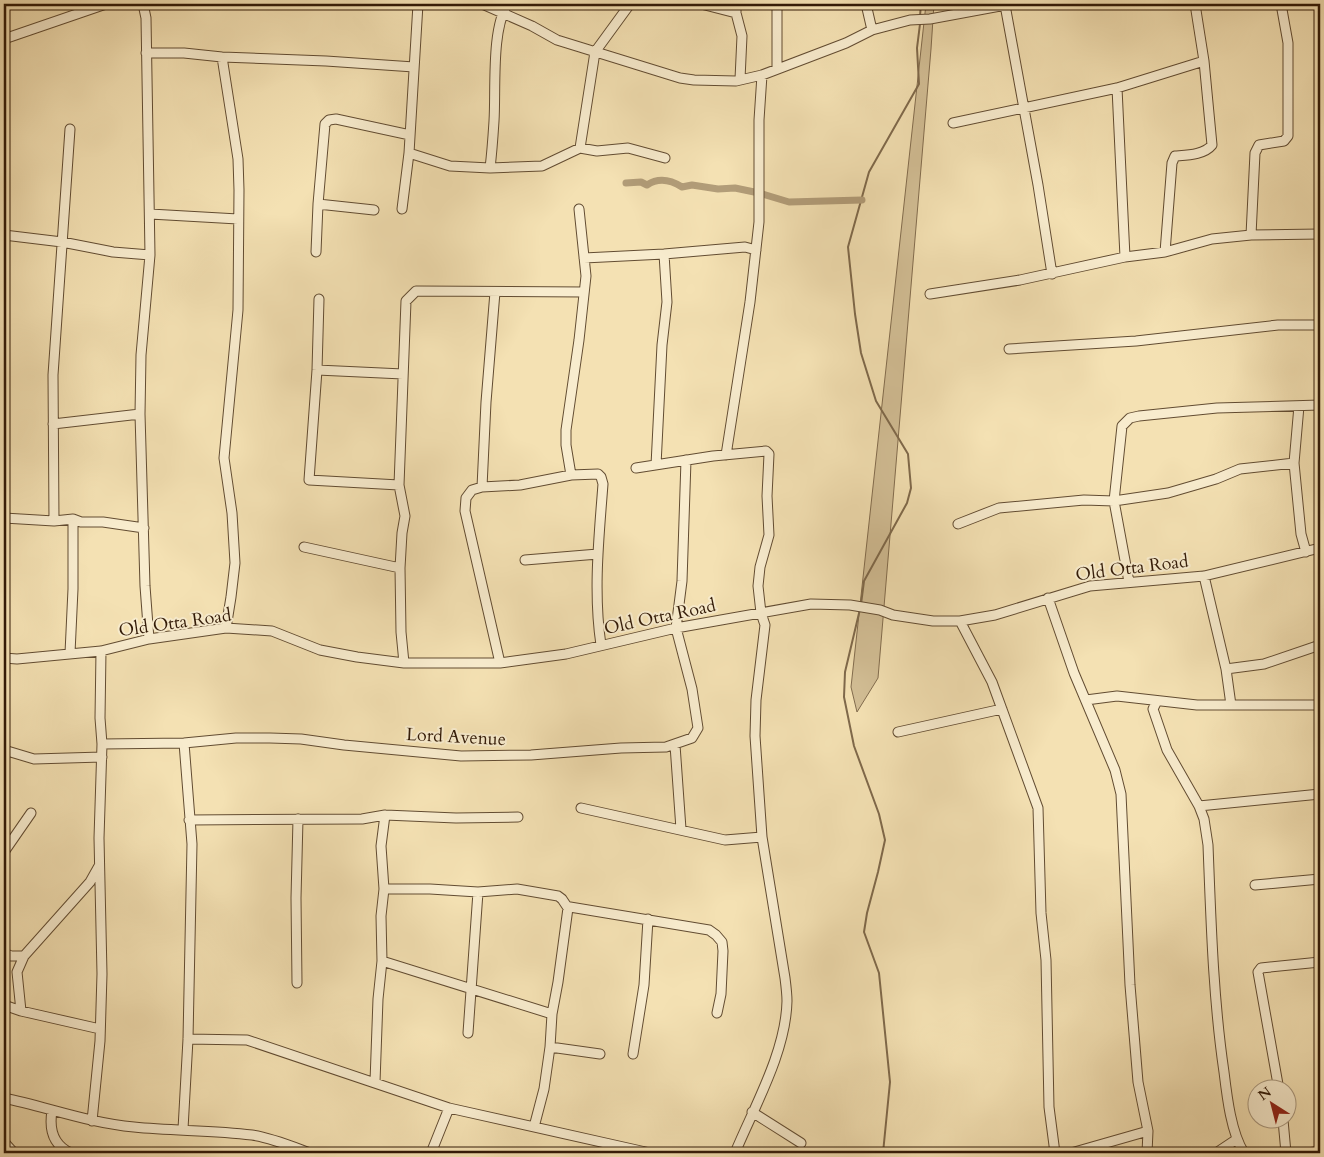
<svg xmlns="http://www.w3.org/2000/svg" width="1324" height="1157" viewBox="0 0 1324 1157" font-family="Cardo,serif">
  <rect width="100%" height="100%" fill="#f4e1b3"/>
  <filter id="stains"><feTurbulence type="fractalNoise" baseFrequency=".004" numOctaves="4"/><feColorMatrix values="0 0 0 0 .2 0 0 0 0 .09 0 0 0 0 .02 0 0 0 .5 -.17"/></filter>
  <radialGradient id="worn" r=".72"><stop offset=".6" stop-color="#630" stop-opacity="0"/><stop offset="1" stop-color="#630" stop-opacity=".3"/></radialGradient>
  <path fill="#d3bf96" stroke="#826c4e" d="M926,4H934L931,49L878,678L857,712L851,687Z"/>
  <g fill="none" stroke-linecap="round" stroke-linejoin="round">
    <path stroke="#7f694b" stroke-width="2" d="M920,16L921,4
      M861,604L864,581L907,503L911,488L908,454L876,401L861,353L855,314L848,247L869,172L919,84L917,48L920,24
      M860,609L845,672L844,697L854,746L879,814L885,840L878,872L867,913L864,932L879,973L890,1082L883,1153"/>
    <path stroke="#b29d79" stroke-width="7" d="M626,183L641,182L647,185C659,177 671,180 682,187L692,185L718,189L735,188L759,193L789,202L862,200"/>
    <g stroke="#624c32" stroke-width="11">
      <path id="minor" d="M143,4L146,18L150,255L141,355L140,414L145,586L149,639
        M482,4L532,26L557,40L680,78L694,80L736,81L762,75L846,43L872,30L910,20L930,19L1011,4
        M701,4L736,13
        M736,4V13L742,36L740,79
        M777,4V68
        M866,4L872,30
        M1005,5L1038,185L1052,274
        M4,39L106,4
        M146,53H184L222,57L326,61L414,67
        M222,57L238,159L239,190L238,310L224,458L232,513L235,563L231,597L226,628
        M1117,88L1125,257
        M953,123L1117,88L1204,61
        M580,148L595,52L630,4
        M409,153L450,166L490,168C492,152 493,137 494,121C496,91 491,27 508,4
        M490,168L542,166L580,148L597,151L628,148L665,158
        M318,204L374,210
        M402,209L409,153L418,4
        M150,214L238,219
        M4,235L62,242L113,252L150,255
        M1251,235L1255,153L1259,145L1284,141L1288,136V43L1281,4
        M316,252L318,204L325,124L329,120L336,119L410,135
        M1165,252L1172,163L1175,156C1187,155 1204,155 1212,145L1204,61L1195,4
        M584,258L664,254L745,247L756,250
        M930,294L1020,280L1125,257L1165,252L1212,239L1251,235L1320,234
        M319,299L317,370L309,480L399,485
        M1009,349L1136,341L1278,325H1320
        M317,370L403,374
        M1299,406L1294,463L1301,534L1306,552
        M53,424L140,414
        M726,455L750,302L759,222V120L762,75
        M656,465L662,345L667,302L664,254
        M636,468L713,456L766,451L769,454L767,496L769,535L760,567L758,586L761,613L765,625L756,700L755,736L762,837L785,978C786,986 787,994 787,1001C786,1052 754,1107 735,1153
        M571,475L566,445V430L579,340L586,276L579,209
        M482,487L486,402L495,292
        M4,518L54,521L73,519L81,522H103L144,528
        M54,521L53,375L70,129
        M958,524L999,508L1084,500L1114,501L1168,493L1216,479L1240,469L1294,463
        M304,547L400,568
        M525,560L598,554
        M1204,576L1226,669L1231,705
        M1129,582L1114,501L1122,426L1130,418L1139,416L1217,408L1320,405
        M1048,598L1074,673L1115,770L1121,794L1130,985L1138,1082L1148,1131L1147,1153
        M960,621L992,682L1038,808L1041,913L1046,960L1049,1107L1055,1153
        M70,653L73,589V519
        M4,658L17,659L101,651L149,639L226,628L272,631L320,650L357,657L404,663H500L566,654L676,628L811,604L850,605L880,610L893,615L933,621H960L995,615L1090,586L1204,576L1320,548
        M404,663L401,632L400,568L402,533L405,516L399,485L406,301L416,291L584,292
        M500,663L465,511L466,498L472,490L482,487L520,485L571,475L598,474L601,477L603,484C599,537 593,592 601,645
        M1226,669L1264,664L1320,645
        M1086,700L1117,696L1197,705H1320
        M1157,701L1153,709L1167,750L1199,806L1204,819L1208,845C1211,921 1213,997 1224,1072C1227,1097 1231,1132 1244,1153
        M898,732L1002,709
        M102,744L184,743L236,738H270L301,739L344,745L461,756L531,755L621,748L666,747L692,738L698,728L692,689L676,628L682,581L686,460
        M675,745L681,829
        M4,750L34,759L102,757
        M1199,806L1320,794
        M581,808L725,840L762,837
        M189,820L362,819L385,815L456,818L518,817
        M4,852L31,813
        M1255,885L1320,879
        M384,889H430L478,892L517,889L558,896L562,899L568,908L570,907L709,930L716,935L722,942L723,951L721,994L717,1013
        M4,953L11,956H24L90,882L99,866
        M382,961L552,1014
        M297,983L296,898L298,819
        M4,1005L21,1011L100,1029
        M21,1011L17,972L24,956
        M468,1033L478,892
        M188,1039L247,1040L449,1108L650,1153
        M550,1047L600,1054
        M633,1054L644,985L648,919
        M375,1082L378,999L382,961L381,916L384,889L381,846L385,815
        M1279,1090L1258,972L1261,968L1320,962
        M4,1098C47,1107 89,1123 134,1127C173,1131 213,1130 252,1135C272,1138 291,1146 310,1153
        M52,1111C49,1129 53,1145 71,1153
        M752,1112L801,1143
        M1283,1120L1286,1153
        M92,1121L100,1041L102,974L99,838L102,744L100,718L101,651
        M534,1127L544,1089L550,1047L552,1014L558,982L568,908
        M183,1129L188,1039L192,844L184,743
        M4,1142L14,1153
        M431,1153L449,1108
        M1071,1153L1148,1131
        M1216,1153L1237,1139
        M1309,1153L1320,1151"/>
    </g>
    <use href="#minor" stroke="#f8ecce" stroke-width="9"/>
  </g>
  <g text-anchor="middle" dominant-baseline="central" stroke-width="4" stroke-linejoin="round" paint-order="stroke">
    <g font-size="18" fill="#321a07" stroke="#f8ecce">
      <text transform="translate(1132 568) rotate(-7)">Old Otta Road</text>
      <text transform="translate(660 617) rotate(-12)">Old Otta Road</text>
      <text transform="translate(175 623) rotate(-8)">Old Otta Road</text>
      <text transform="translate(456 737) rotate(3)">Lord Avenue</text>
    </g>
  </g>
  <rect width="1324" height="1157" fill="none" stroke="#f4e1b3" stroke-width="20"/>
  <rect x="5" y="5" width="1314" height="1147" fill="none" stroke="#321a07" stroke-width="2.5"/>
  <rect x="10" y="10" width="1304" height="1137" fill="none" stroke="#321a07"/>
  <g transform="translate(1272 1104) rotate(324)"><circle r="24" fill="#f8ecce" stroke="#a9987e"/>
  <path d="M0-4L9 19L0 12L-9 19Z" fill="#8f2418"/>
  <text y="-8" font-size="14" font-weight="bold" text-anchor="middle" fill="#321a07">N</text>
  </g>
  <rect width="100%" height="100%" filter="url(#stains)"/>
  <rect width="100%" height="100%" fill="url(#worn)"/>
</svg>
